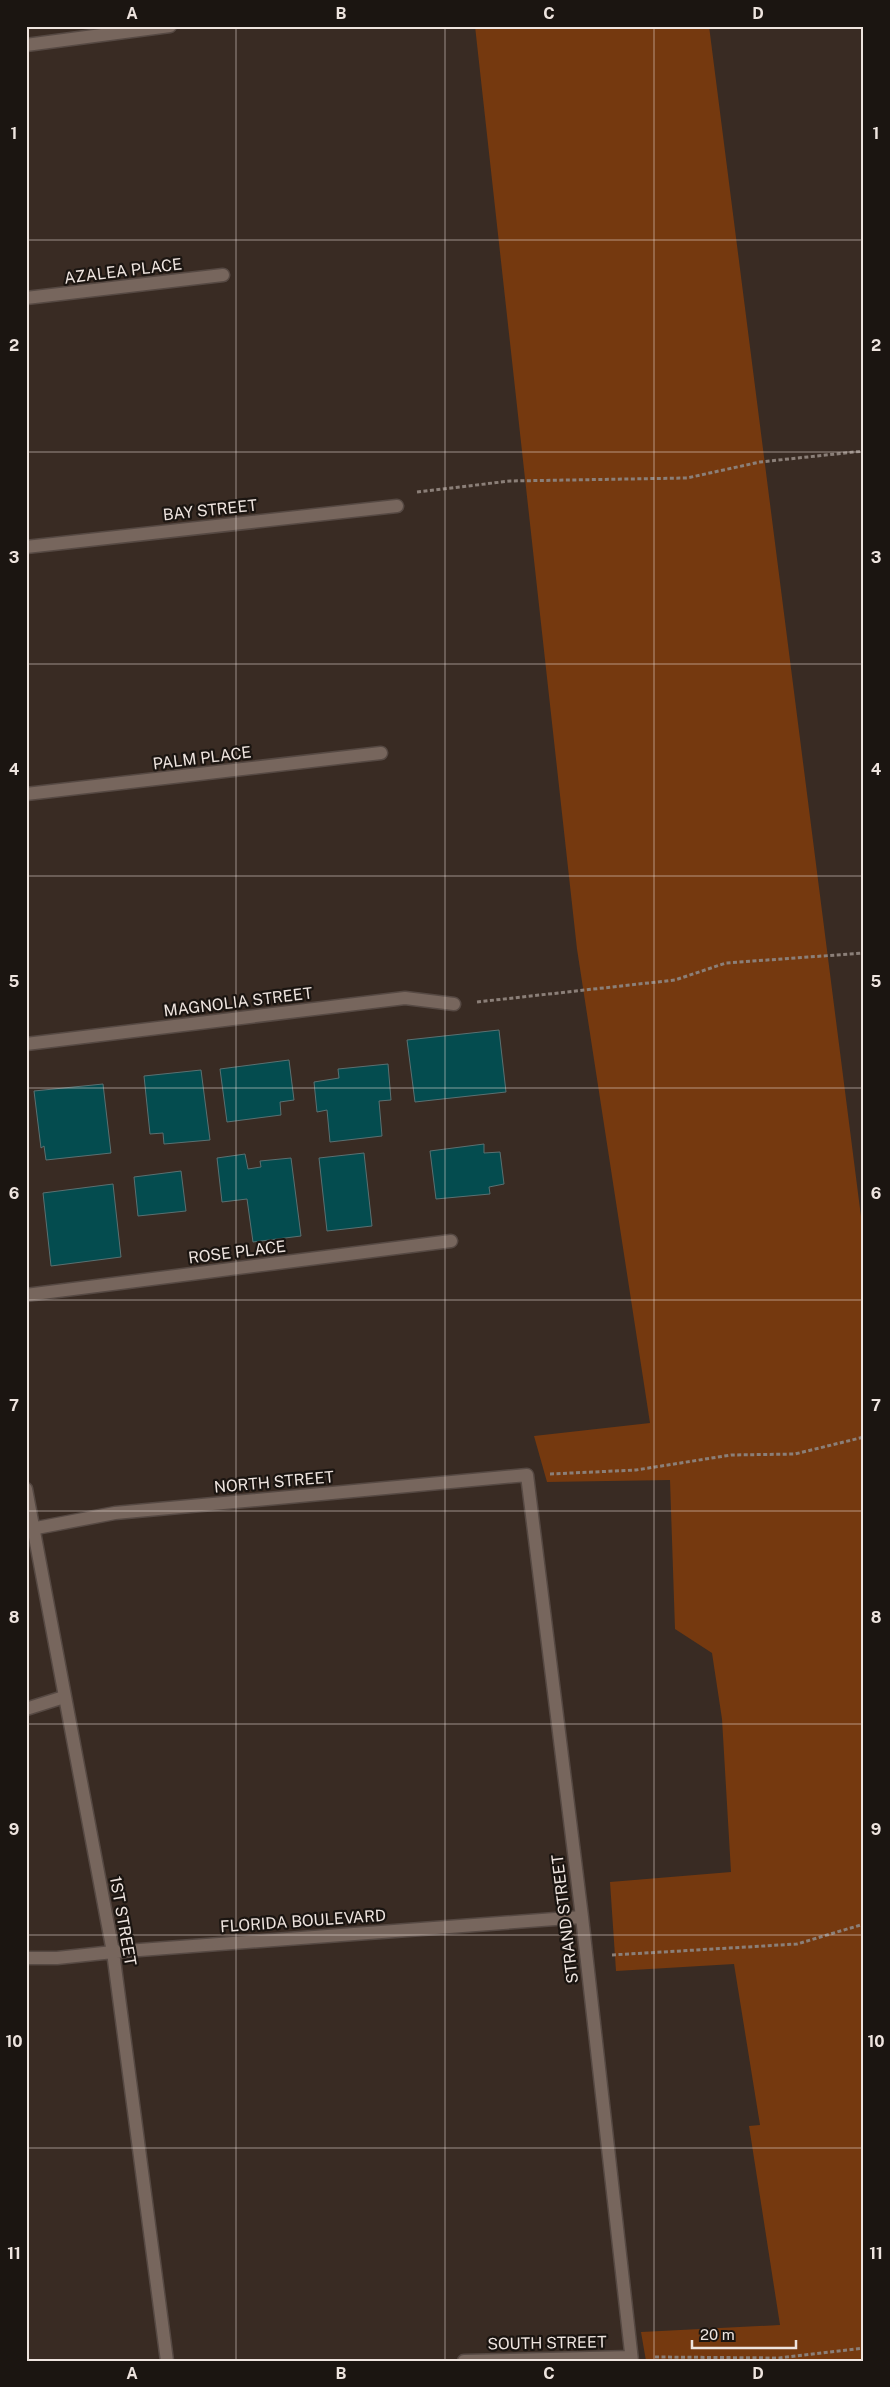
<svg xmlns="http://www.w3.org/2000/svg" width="890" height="2387" viewBox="0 0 890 2387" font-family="'Public Sans',sans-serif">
  <rect width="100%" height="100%" fill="#392b23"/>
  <path fill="#75390f" d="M475,26H709L864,1240V2361H646L641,2332L780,2325L749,2126L760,2125L734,1964L616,1971L610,1882L731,1872L722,1719L712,1653L675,1629L670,1480L547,1482L534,1436L650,1423L577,949Z"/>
  <path fill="#044c4f" stroke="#5a7071" d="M499,1030L506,1092L415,1102L407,1040Z
    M289,1060L294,1100L280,1102L281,1115L227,1122L220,1069Z
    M388,1064L391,1100L379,1101L382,1136L330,1142L327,1110L317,1112L314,1082L339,1078L338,1069Z
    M201,1070L210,1140L164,1144L163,1133L150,1134L144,1076Z
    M103,1084L111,1153L46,1160L44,1146L41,1148L34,1091Z
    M484,1144V1153L500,1152L504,1184L489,1187L490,1194L436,1199L430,1151Z
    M364,1153L372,1226L327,1231L319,1158Z
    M245,1154L248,1169L261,1167L260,1161L291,1158L301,1236L253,1242L247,1199L222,1202L217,1158Z
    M181,1171L186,1211L138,1216L134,1177Z
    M113,1184L121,1257L51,1266L43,1193Z"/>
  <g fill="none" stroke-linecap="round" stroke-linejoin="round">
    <g stroke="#564943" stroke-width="15">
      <path id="lane" d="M26,1709L64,1697"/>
    </g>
    <g stroke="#564943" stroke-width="15">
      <path id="street" d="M26,45L170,26
        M26,298L223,275
        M26,547L397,506
        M26,794L381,753
        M26,1044L405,998L454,1004
        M26,1295L451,1241
        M26,1489L113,1952L167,2361
        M26,1530L115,1513L527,1475L582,1917L632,2361
        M26,1958H57L113,1952L582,1917
        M464,2361L631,2357"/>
    </g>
    <path stroke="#8b7f78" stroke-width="3" stroke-dasharray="4 2.5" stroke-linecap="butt" d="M417,492L510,481L687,478L760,462L864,451
      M477,1002L675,980L726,963L864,953
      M550,1474L636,1470L731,1455L795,1454L864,1437
      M612,1955L797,1944L864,1924
      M655,2357L779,2358L864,2348"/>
    <use href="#lane" stroke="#77665d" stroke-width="12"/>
    <use href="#street" stroke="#77665d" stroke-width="12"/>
  </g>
  <path fill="none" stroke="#eee4df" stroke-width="1" stroke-opacity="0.55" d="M236,26V2361M445,26V2361M654,26V2361M26,240H864M26,452H864M26,664H864M26,876H864M26,1088H864M26,1300H864M26,1511H864M26,1724H864M26,1935H864M26,2148H864"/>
  <g text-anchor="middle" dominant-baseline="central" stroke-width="4.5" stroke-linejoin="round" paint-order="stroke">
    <g font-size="16" fill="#eee4df" stroke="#1b1511">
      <text transform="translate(123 271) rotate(-7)">AZALEA PLACE</text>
      <text transform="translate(210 510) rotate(-6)">BAY STREET</text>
      <text transform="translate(202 758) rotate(-7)">PALM PLACE</text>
      <text transform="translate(238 1002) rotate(-7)">MAGNOLIA STREET</text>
      <text transform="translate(237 1252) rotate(-7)">ROSE PLACE</text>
      <text transform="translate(274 1482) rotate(-5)">NORTH STREET</text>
      <text transform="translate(565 1919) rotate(-97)">STRAND STREET</text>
      <text transform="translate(123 1921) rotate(80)">1ST STREET</text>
      <text transform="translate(303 1921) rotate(-4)">FLORIDA BOULEVARD</text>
      <text transform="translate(547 2343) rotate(-1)">SOUTH STREET</text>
    </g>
  </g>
  <rect width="890" height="2387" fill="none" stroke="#1b1511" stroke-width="55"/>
  <path d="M692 2340v8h104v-8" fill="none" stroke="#eee4df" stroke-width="2.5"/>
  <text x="700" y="2340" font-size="15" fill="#eee4df" stroke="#1b1511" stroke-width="4" paint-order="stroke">20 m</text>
  <rect x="28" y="28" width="834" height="2332" fill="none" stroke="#eee4df" stroke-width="2"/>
  <g font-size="16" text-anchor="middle" font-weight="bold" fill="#eee4df">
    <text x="132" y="19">A</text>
    <text x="341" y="19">B</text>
    <text x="549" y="19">C</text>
    <text x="758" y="19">D</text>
    <text x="14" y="139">1</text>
    <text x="876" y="139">1</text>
    <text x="14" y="351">2</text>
    <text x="876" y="351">2</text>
    <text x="14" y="563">3</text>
    <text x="876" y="563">3</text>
    <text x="14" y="775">4</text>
    <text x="876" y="775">4</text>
    <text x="14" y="987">5</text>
    <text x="876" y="987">5</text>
    <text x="14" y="1199">6</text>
    <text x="876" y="1199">6</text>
    <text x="14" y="1411">7</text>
    <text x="876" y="1411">7</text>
    <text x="14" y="1623">8</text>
    <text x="876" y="1623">8</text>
    <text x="14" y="1835">9</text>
    <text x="876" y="1835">9</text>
    <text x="14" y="2047">10</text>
    <text x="876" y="2047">10</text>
    <text x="14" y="2259">11</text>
    <text x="876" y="2259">11</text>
    <text x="132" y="2379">A</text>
    <text x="341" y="2379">B</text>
    <text x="549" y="2379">C</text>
    <text x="758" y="2379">D</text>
  </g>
</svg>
